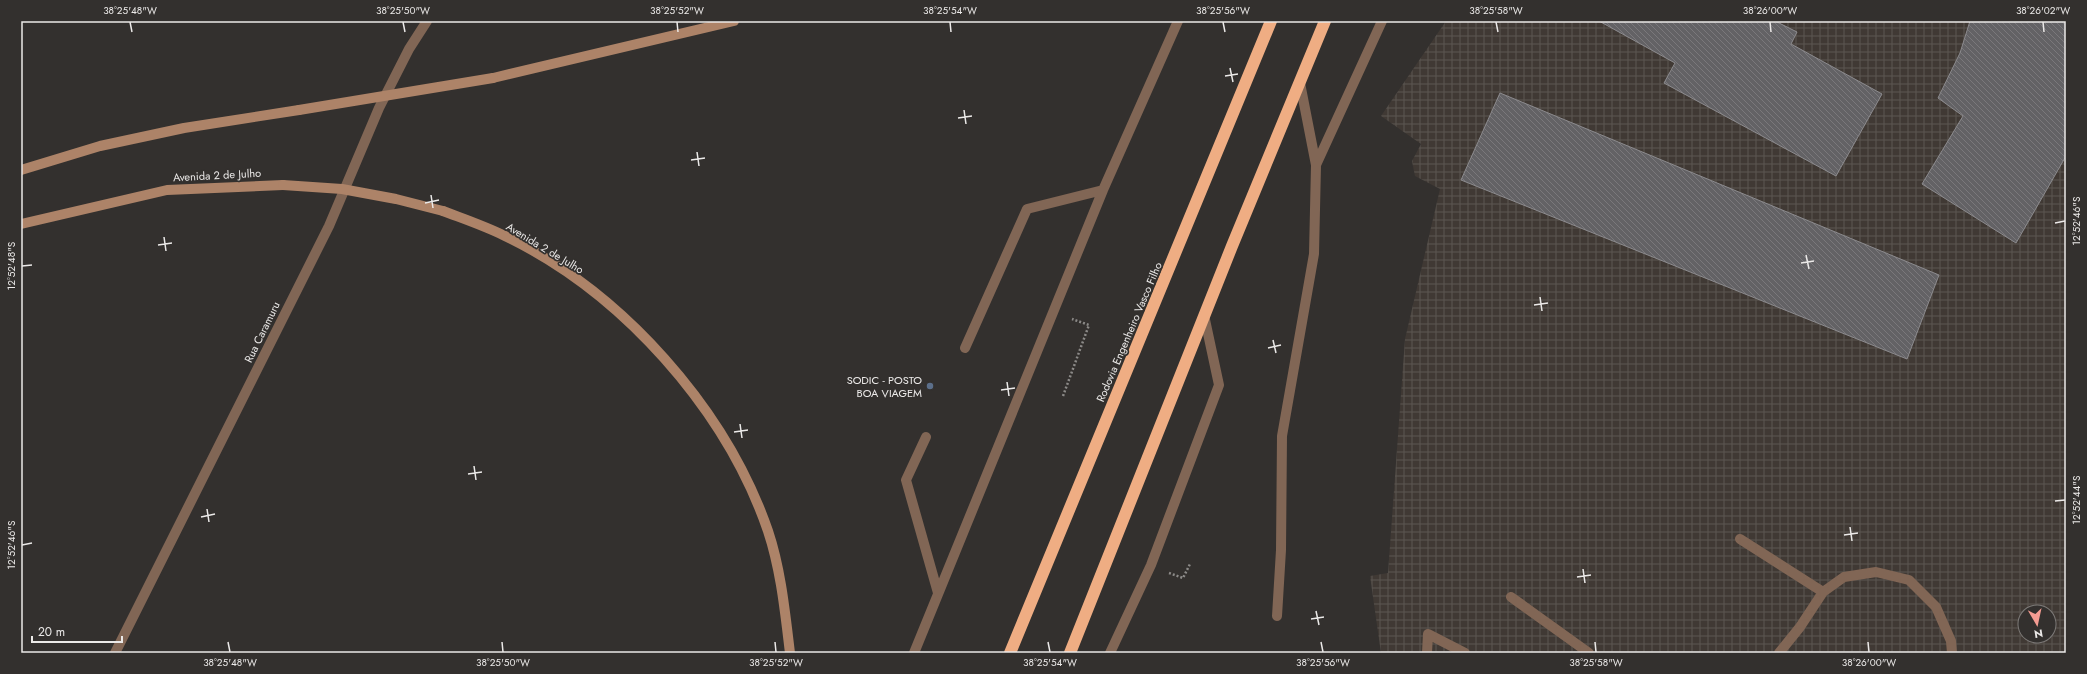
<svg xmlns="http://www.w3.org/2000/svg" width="2087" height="674" viewBox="0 0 2087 674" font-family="Jost,sans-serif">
  <defs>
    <pattern id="industrial-grid" width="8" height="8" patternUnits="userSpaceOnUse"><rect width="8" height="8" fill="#403934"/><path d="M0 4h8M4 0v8" fill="none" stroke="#5c5651"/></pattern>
    <pattern id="building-back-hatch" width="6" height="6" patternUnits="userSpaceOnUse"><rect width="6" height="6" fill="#636265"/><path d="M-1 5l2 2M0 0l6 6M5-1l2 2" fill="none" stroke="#7a787b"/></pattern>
  </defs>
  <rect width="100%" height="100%" fill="#33302e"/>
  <path fill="url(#industrial-grid)" fill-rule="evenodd" d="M1446,21H2066V653H1381L1370,576L1388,573L1405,339L1440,189L1415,176L1412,161L1421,144L1381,116ZM2025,612H2049V636H2025Z"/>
  <path fill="url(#building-back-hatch)" stroke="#8c8b8e" d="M1599,21H1775L1797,32L1791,44L1882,94L1836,176L1664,83L1675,63Z
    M1970,21H2066V156L2016,243L1922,184L1963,116L1938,98L1960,53Z
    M1500,93L1939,275L1907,359L1461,180Z"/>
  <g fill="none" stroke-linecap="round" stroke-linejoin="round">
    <path stroke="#8c8a88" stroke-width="2.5" stroke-dasharray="2 2" stroke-linecap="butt" d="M1063,396L1089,325L1072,319
      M1169,573L1183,578L1190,564"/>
    <path stroke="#816655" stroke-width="10" d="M1316,165L1382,21
      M965,348L1027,209L1103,190
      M926,437L906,480L938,593
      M1740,539L1823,592
      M1511,597L1589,653
      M1277,616L1281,550L1282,436L1314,254L1316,165L1300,83
      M914,653L1103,190L1178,21
      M1110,653L1151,565L1219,385L1204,315
      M1779,653L1800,627L1823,592L1844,577L1876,572L1909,580L1936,607L1951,641L1952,653"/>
    <path stroke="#816655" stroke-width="10" d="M115,653L329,226L379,108L409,49L427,21
      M1427,653L1428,634L1465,653"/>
    <path stroke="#ad8368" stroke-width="10" d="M493,78L734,21
      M21,170L100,146L184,128L299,110
      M443,211C464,219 485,226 505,236C622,292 726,409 768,531C781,570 785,612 790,653
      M21,224L167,190L283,185"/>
    <path stroke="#efad83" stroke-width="12" d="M1010,653L1271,21
      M1070,653L1232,246L1325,21"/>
    <path stroke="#ad8368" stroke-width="10" d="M299,110L493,78
      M283,185L342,189L396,199L443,211"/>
  </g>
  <path fill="none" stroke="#ebe9e8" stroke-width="1.5" d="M130,22L132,32M403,22L405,32M677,22L678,32M950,22L951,32M1223,22L1225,32M1496,22L1498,32M1770,22L1771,32M2043,22L2044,32M1230,68L1233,82M1225,76L1238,74M964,110L966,124M958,118L972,116M697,152L699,166M691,160L705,158M431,195L433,208M425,203L439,200M2055,223L2065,221M164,237L166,251M158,245L172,243M1806,255L1809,269M1801,263L1814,261M22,266L32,265M1540,297L1542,311M1534,305L1548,303M1273,340L1276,353M1268,348L1281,345M1007,382L1009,396M1001,390L1015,388M740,424L742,438M734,432L748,430M474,466L476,480M468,474L482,472M2055,501L2065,500M207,509L209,522M201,517L215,514M1850,527L1852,541M1844,535L1858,533M22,545L32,543M1583,569L1585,583M1577,577L1591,575M1316,611L1319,625M1311,619L1324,617M228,642L230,652M502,642L503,652M775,642L776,652M1048,642L1050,652M1321,642L1323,652M1595,642L1596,652M1868,642L1869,652"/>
  <circle fill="#5c6f8a" stroke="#33302e" stroke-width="1.5" cx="930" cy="386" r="4"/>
  <g text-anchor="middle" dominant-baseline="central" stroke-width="3.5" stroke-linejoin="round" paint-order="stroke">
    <g font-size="11" fill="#ebe9e8" stroke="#33302e">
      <text transform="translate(217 175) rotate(-3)">Avenida 2 de Julho</text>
      <text transform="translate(545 248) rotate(31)">Avenida 2 de Julho</text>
      <text transform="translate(262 332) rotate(-64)">Rua Caramuru</text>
      <text transform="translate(1129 332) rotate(-67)">Rodovia Engenheiro Vasco Filho</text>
    </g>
    <g font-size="11" fill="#ebe9e8" stroke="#33302e" text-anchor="end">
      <text x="922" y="380">SODIC - POSTO<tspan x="922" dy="13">BOA VIAGEM</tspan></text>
    </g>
  </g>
  <rect width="2087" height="674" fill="none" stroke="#33302e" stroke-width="44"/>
  <g transform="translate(2037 624) rotate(171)"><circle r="19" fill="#33302e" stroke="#7d7a78"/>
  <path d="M0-3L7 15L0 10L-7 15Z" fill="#f59c92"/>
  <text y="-6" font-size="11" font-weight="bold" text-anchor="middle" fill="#ebe9e8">N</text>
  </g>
  <path d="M32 636v6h90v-6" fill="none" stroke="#ebe9e8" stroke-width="2"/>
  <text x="38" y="636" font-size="12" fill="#ebe9e8" stroke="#33302e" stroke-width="3" paint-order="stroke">20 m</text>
  <rect x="22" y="22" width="2043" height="630" fill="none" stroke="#ebe9e8" stroke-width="1.5"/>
  <g font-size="10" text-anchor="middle" fill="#ebe9e8">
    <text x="130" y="14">38°25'48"W</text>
    <text x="403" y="14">38°25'50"W</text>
    <text x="677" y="14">38°25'52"W</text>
    <text x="950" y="14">38°25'54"W</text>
    <text x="1223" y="14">38°25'56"W</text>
    <text x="1496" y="14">38°25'58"W</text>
    <text x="1770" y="14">38°26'00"W</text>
    <text x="2043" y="14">38°26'02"W</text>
    <text transform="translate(2076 221) rotate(-90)" y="4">12°52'46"S</text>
    <text transform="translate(11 266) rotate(-90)" y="4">12°52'48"S</text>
    <text transform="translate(2076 500) rotate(-90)" y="4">12°52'44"S</text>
    <text transform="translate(11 545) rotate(-90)" y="4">12°52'46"S</text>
    <text x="230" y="666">38°25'48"W</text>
    <text x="503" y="666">38°25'50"W</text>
    <text x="776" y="666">38°25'52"W</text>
    <text x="1050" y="666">38°25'54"W</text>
    <text x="1323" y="666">38°25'56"W</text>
    <text x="1596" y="666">38°25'58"W</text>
    <text x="1869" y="666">38°26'00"W</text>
  </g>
</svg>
